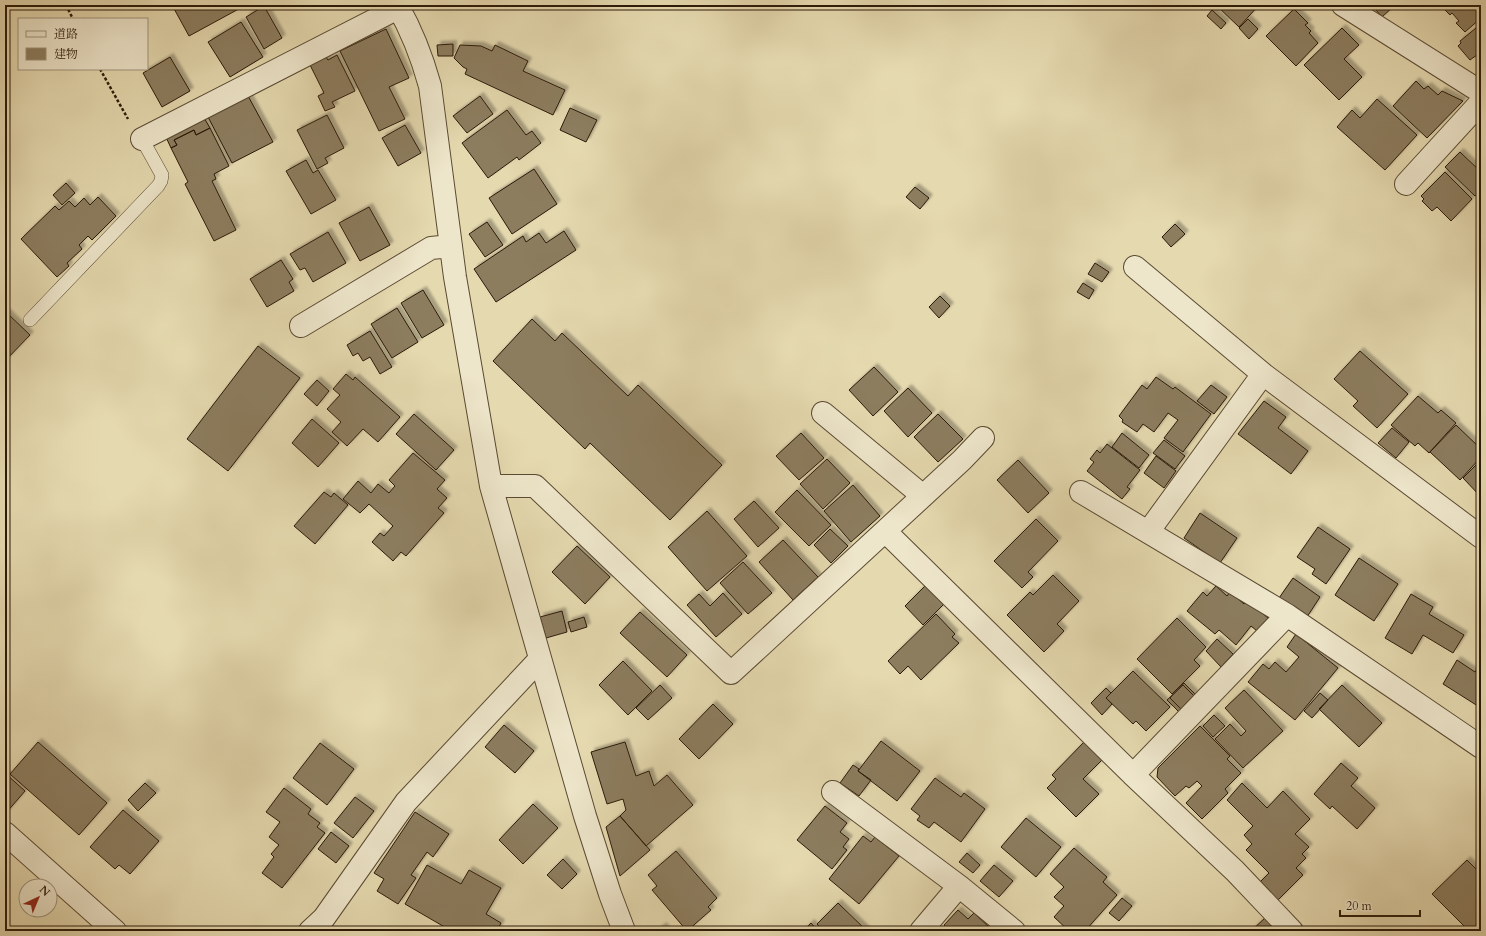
<svg xmlns="http://www.w3.org/2000/svg" width="1486" height="936" viewBox="0 0 1486 936" font-family="Cardo,'Noto Serif JP',serif">
  <defs>
    <filter id="shadow"><feDropShadow dx="3.5" dy="-3.5" stdDeviation="1" flood-color="#0004"/></filter>
  </defs>
  <rect width="100%" height="100%" fill="#e5d9af"/>
  <filter id="stains"><feTurbulence type="fractalNoise" baseFrequency=".005" numOctaves="4"/><feColorMatrix values="0 0 0 0 .2 0 0 0 0 .09 0 0 0 0 .02 0 0 0 .5 -.17"/></filter>
  <radialGradient id="worn" r=".72"><stop offset=".6" stop-color="#630" stop-opacity="0"/><stop offset="1" stop-color="#630" stop-opacity=".3"/></radialGradient>
  <path fill="#8c7d5f" stroke="#2c1a09" filter="url(#shadow)" d="M172,5H246L189,36Z
    M1216,5H1259L1239,27Z
    M1378,5H1395L1382,17L1374,8Z
    M1442,5H1481V18L1465,32L1456,23L1459,21L1452,13L1450,15L1441,6Z
    M264,6L282,38L264,49L246,17Z
    M1294,9L1308,23L1305,25L1311,31L1309,33L1318,43L1296,66L1266,36Z
    M1212,10L1226,23L1221,29L1207,16Z
    M1248,19L1258,29L1249,39L1239,28Z
    M241,22L263,57L230,77L208,42Z
    M1481,24V52L1470,60L1458,46L1461,43L1460,41Z
    M1342,28L1359,45L1344,59L1362,77L1339,100L1304,65Z
    M386,29L409,78L389,87L405,119L379,131L340,51Z
    M453,44V56H438L437,45Z
    M460,45L481,46L492,51L495,45L528,61L523,71L565,90L553,115L465,74L467,69L463,67L454,58Z
    M337,55L355,91L332,102L335,107L325,111L318,96L324,93L310,65L326,57L328,60Z
    M170,57L190,91L162,107L143,73Z
    M1416,81L1424,89L1428,86L1438,95L1442,91L1463,101L1427,138L1393,106Z
    M247,94L273,142L232,163L207,115Z
    M480,96L493,114L467,133L453,116Z
    M1377,99L1417,135L1385,170L1337,127L1352,110L1360,118Z
    M570,108L597,120L586,142L560,130Z
    M507,110L526,135L532,131L541,143L519,160L517,157L488,178L462,143Z
    M327,115L344,148L325,158L328,163L317,169L297,130Z
    M203,116L210,128L196,135L194,130L174,140L177,145L171,148L165,135Z
    M405,125L421,153L398,166L382,138Z
    M210,128L229,166L214,174L216,179L212,181L236,230L214,241L185,184L188,182L171,148L177,145L174,140L194,130L196,135Z
    M1460,152L1481,172V191L1475,196L1445,167Z
    M306,160L313,173L318,170L336,200L311,214L286,171Z
    M534,169L557,204L512,234L489,198Z
    M1445,172L1472,199L1451,221L1437,207L1432,211L1422,201L1424,199L1421,196Z
    M66,183L75,193L62,205L53,195Z
    M915,187L929,198L920,209L906,197Z
    M98,197L116,216L92,240L88,236L79,245L82,249L67,263L69,266L57,277L21,239L55,206L59,210L69,201L75,207L84,198L90,205Z
    M369,207L390,245L360,261L339,223Z
    M487,222L503,245L485,257L469,234Z
    M1175,224L1185,234L1171,247L1162,237Z
    M564,231L576,250L496,302L474,269L523,236L526,242L539,233L546,243Z
    M328,232L346,263L313,282L305,268L300,270L290,254Z
    M281,260L293,279L289,282L294,291L267,307L250,279Z
    M1095,263L1109,272L1102,282L1088,274Z
    M1083,283L1094,290L1089,299L1077,292Z
    M423,290L444,325L422,338L401,303Z
    M940,296L950,306L939,318L929,307Z
    M397,308L418,342L392,358L371,324Z
    M5,311L30,335L5,361Z
    M532,319L555,341L562,333L628,396L638,385L722,465L670,520L590,443L585,449L493,361Z
    M370,331L392,367L380,374L370,357L363,361L358,353L353,356L347,345Z
    M258,346L300,378L228,471L187,439Z
    M1360,351L1408,394L1377,428L1353,406L1358,401L1334,379Z
    M874,367L898,392L873,416L849,390Z
    M346,374L353,380L355,377L400,417L378,442L363,429L347,446L332,432L341,422L327,409L340,395L333,389Z
    M1156,377L1173,389L1175,387L1211,414L1183,452L1164,438L1178,420L1168,413L1154,432L1143,424L1137,432L1122,422L1123,420L1119,416L1142,385L1147,389Z
    M317,380L329,391L317,406L304,394Z
    M1211,385L1227,397L1214,414L1197,401Z
    M908,388L932,413L908,437L884,411Z
    M1418,396L1438,413L1441,410L1456,423L1429,453L1418,443L1415,446L1391,425Z
    M1264,401L1286,417L1278,428L1308,451L1291,474L1238,434Z
    M414,414L454,450L436,470L396,434Z
    M938,414L963,439L938,462L914,437Z
    M312,419L339,443L318,467L292,443Z
    M1456,425L1481,449V457L1460,480L1430,452Z
    M1392,428L1409,442L1396,458L1378,443Z
    M801,433L824,458L799,480L776,456Z
    M1122,433L1149,455L1139,468L1112,447Z
    M1164,440L1185,456L1175,469L1153,453Z
    M1107,444L1140,470L1127,487L1130,489L1122,499L1087,471L1094,462L1090,459L1097,450L1100,453Z
    M413,453L445,480L437,489L447,498L438,508L444,513L406,556L401,552L393,561L372,542L380,533L384,536L393,526L369,504L360,513L343,499L358,481L371,493L378,484L389,493L395,486L389,480Z
    M1156,456L1176,471L1164,488L1144,473Z
    M827,459L850,483L823,509L800,484Z
    M1018,460L1049,493L1028,513L997,480Z
    M1481,460V497L1463,478Z
    M853,485L880,516L851,542L824,511Z
    M797,490L831,525L809,546L775,512Z
    M324,492L331,497L334,493L348,505L315,544L294,526Z
    M754,501L779,528L758,547L734,519Z
    M707,511L747,556L707,591L668,547Z
    M1200,513L1237,538L1220,563L1184,538Z
    M1036,519L1058,541L1028,572L1033,577L1022,588L994,561Z
    M1318,527L1350,549L1326,584L1312,574L1315,569L1297,557Z
    M830,529L848,546L831,563L814,545Z
    M783,540L818,577L793,600L759,562Z
    M577,546L610,577L585,604L552,572Z
    M1359,558L1398,584L1374,621L1335,595Z
    M743,562L772,593L748,614L720,583Z
    M1053,575L1079,601L1057,624L1064,631L1044,652L1007,615L1030,592L1033,595Z
    M1293,578L1320,597L1307,617L1279,598Z
    M926,585L944,604L923,625L905,606Z
    M1216,586L1227,596L1230,592L1244,604L1247,600L1268,618L1257,631L1251,626L1236,645L1219,630L1215,634L1187,611L1203,592L1207,596Z
    M723,593L742,614L716,637L687,605L699,594L710,606Z
    M1411,594L1433,607L1429,614L1464,635L1453,653L1423,635L1412,654L1385,638Z
    M562,611L567,632L546,638L540,617Z
    M640,612L687,655L667,677L620,633Z
    M936,614L955,634L952,637L959,643L921,680L908,666L900,674L888,661Z
    M584,617L587,627L571,632L568,622Z
    M1177,618L1206,647L1194,660L1200,666L1172,694L1137,659Z
    M1296,634L1338,668L1295,720L1248,682L1263,664L1269,669L1275,662L1286,672L1299,657L1287,647Z
    M1217,639L1233,654L1221,667L1206,651Z
    M1457,660L1475,672L1481,662V708L1443,684Z
    M623,661L652,691L628,715L599,685Z
    M1133,671L1170,707L1146,731L1136,721L1133,724L1106,698Z
    M1184,683L1195,694L1181,709L1170,698Z
    M660,685L672,698L648,720L636,708Z
    M1183,685L1194,696L1179,712L1167,700Z
    M1342,685L1382,723L1359,747L1319,709Z
    M1106,688L1111,693L1106,698L1112,704L1102,715L1091,703Z
    M1244,690L1283,731L1243,768L1215,739L1230,724L1241,736L1246,731L1225,708Z
    M1320,693L1328,700L1312,718L1304,711Z
    M713,704L733,724L699,759L679,739Z
    M1214,715L1225,726L1213,737L1203,726Z
    M504,725L534,751L515,773L485,747Z
    M1200,726L1230,756L1227,759L1241,773L1225,789L1228,793L1202,819L1186,803L1202,786L1197,781L1189,788L1186,786L1175,796L1157,777L1158,768Z
    M881,741L920,771L897,801L858,771Z
    M1085,741L1103,759L1083,779L1099,794L1076,817L1047,788L1056,779L1052,775Z
    M38,742L107,803L79,835L10,774Z
    M625,742L636,776L649,771L654,786L667,775L693,805L646,846L620,816L626,810L623,799L607,804L591,752Z
    M320,743L354,769L327,805L293,778Z
    M1341,763L1358,778L1351,786L1375,808L1357,829L1332,806L1330,809L1314,794Z
    M853,765L859,769L858,771L871,780L859,796L840,783Z
    M6,774L25,791L6,813L5,812Z
    M935,778L961,797L964,793L985,809L961,842L934,822L929,828L917,820L920,816L911,809Z
    M145,783L156,793L138,811L128,800Z
    M1242,783L1267,808L1283,791L1310,819L1295,834L1309,847L1302,854L1306,858L1296,868L1303,875L1276,902L1258,884L1269,873L1246,850L1252,844L1244,835L1253,826L1227,800Z
    M284,788L311,809L308,814L320,823L317,827L325,833L282,888L262,873L274,857L271,854L279,845L269,837L280,822L266,812Z
    M355,797L374,811L353,838L334,823Z
    M533,804L558,828L523,864L499,840Z
    M825,806L847,823L840,832L849,839L843,847L847,850L832,869L797,840Z
    M123,810L159,841L130,874L119,865L115,869L90,847Z
    M415,812L449,834L433,857L427,852L411,875L416,878L398,904L377,891L384,879L374,873Z
    M620,816L650,850L620,876L606,827Z
    M1026,818L1061,847L1036,877L1001,847Z
    M331,832L349,846L336,863L318,849Z
    M863,836L871,842L875,837L899,856L859,904L829,879Z
    M1074,848L1107,877L1103,882L1117,895L1085,931H1069L1054,917L1064,906L1054,897L1064,887L1050,874Z
    M676,851L717,898L708,907L711,910L687,931L652,890L657,886L648,875Z
    M967,853L980,865L973,873L959,862Z
    M563,859L577,874L562,889L547,875Z
    M1467,860L1481,874V931H1469L1432,894Z
    M427,865L461,884L469,870L501,888L486,914L501,923L497,931H447L448,929L405,904Z
    M994,865L1013,881L999,897L980,881Z
    M1122,898L1132,906L1119,921L1109,913Z
    M838,903L867,931H824L817,924Z
    M958,910L968,919L974,913L990,928L987,931H947L948,930L944,925Z
    M1266,917L1280,931H1251Z
    M811,923L818,931H803Z
    M663,926L667,931H657Z"/>
  <g fill="none" stroke-linecap="round" stroke-linejoin="round">
    <g stroke="#5a4a32" stroke-width="14">
      <path id="service" d="M30,320L158,186L161,181L162,175L142,139"/>
    </g>
    <g stroke="#5a4a32" stroke-width="24">
      <path id="minor" d="M397,5C412,31 422,57 430,86L455,277L491,486L585,816L610,894L624,931
        M1343,5L1481,92
        M142,139L398,8
        M1406,184L1481,102
        M1135,267L1263,374L1481,537
        M301,326L431,248L451,246
        M823,413L923,496
        M491,486H535L731,673L885,531L1133,775L1235,871L1292,931
        M1081,492L1287,615
        M885,531L962,460L983,438
        M1148,532L1263,374
        M1133,775L1287,615L1481,747
        M833,792L959,886L921,931
        M5,833L115,931
        M959,886L1014,931
        M310,931L324,918L406,802L540,659"/>
    </g>
    <path stroke="#2c1a09" stroke-width="2.5" stroke-dasharray="3 2" stroke-linecap="butt" d="M66,5L73,19
      M100,69L128,119"/>
    <use href="#service" stroke="#eee6cb" stroke-width="13"/>
    <use href="#minor" stroke="#eee6cb" stroke-width="22"/>
  </g>
  <rect width="1486" height="936" fill="none" stroke="#e5d9af" stroke-width="20"/>
  <rect x="6" y="6" width="1474" height="924" fill="none" stroke="#2c1a09" stroke-width="2"/>
  <rect x="10" y="10" width="1466" height="916" fill="none" stroke="#2c1a09"/>
  <rect x="18" y="18" width="130" height="52" fill="#eee6cb" stroke="#a0947d"/>
  <rect x="26" y="31" width="20" height="6" fill="#eee6cb" stroke="#a0947d"/>
  <text x="54" y="38" font-size="12" fill="#2c1a09">道路</text>
  <rect x="26" y="48" width="20" height="12" fill="#8c7d5f" stroke="#a0947d"/>
  <text x="54" y="58" font-size="12" fill="#2c1a09">建物</text>
  <g transform="translate(38 898) rotate(44)"><circle r="19" fill="#eee6cb" stroke="#a0947d"/>
  <path d="M0-3L7 15L0 10L-7 15Z" fill="#8f2418"/>
  <text y="-6" font-size="11" font-weight="bold" text-anchor="middle" fill="#2c1a09">N</text>
  </g>
  <path d="M1340 910v6h80v-6" fill="none" stroke="#2c1a09" stroke-width="2"/>
  <text x="1346" y="910" font-size="12" fill="#2c1a09" stroke="#eee6cb" stroke-width="3" paint-order="stroke">20 m</text>
  <rect width="100%" height="100%" filter="url(#stains)"/>
  <rect width="100%" height="100%" fill="url(#worn)"/>
</svg>
